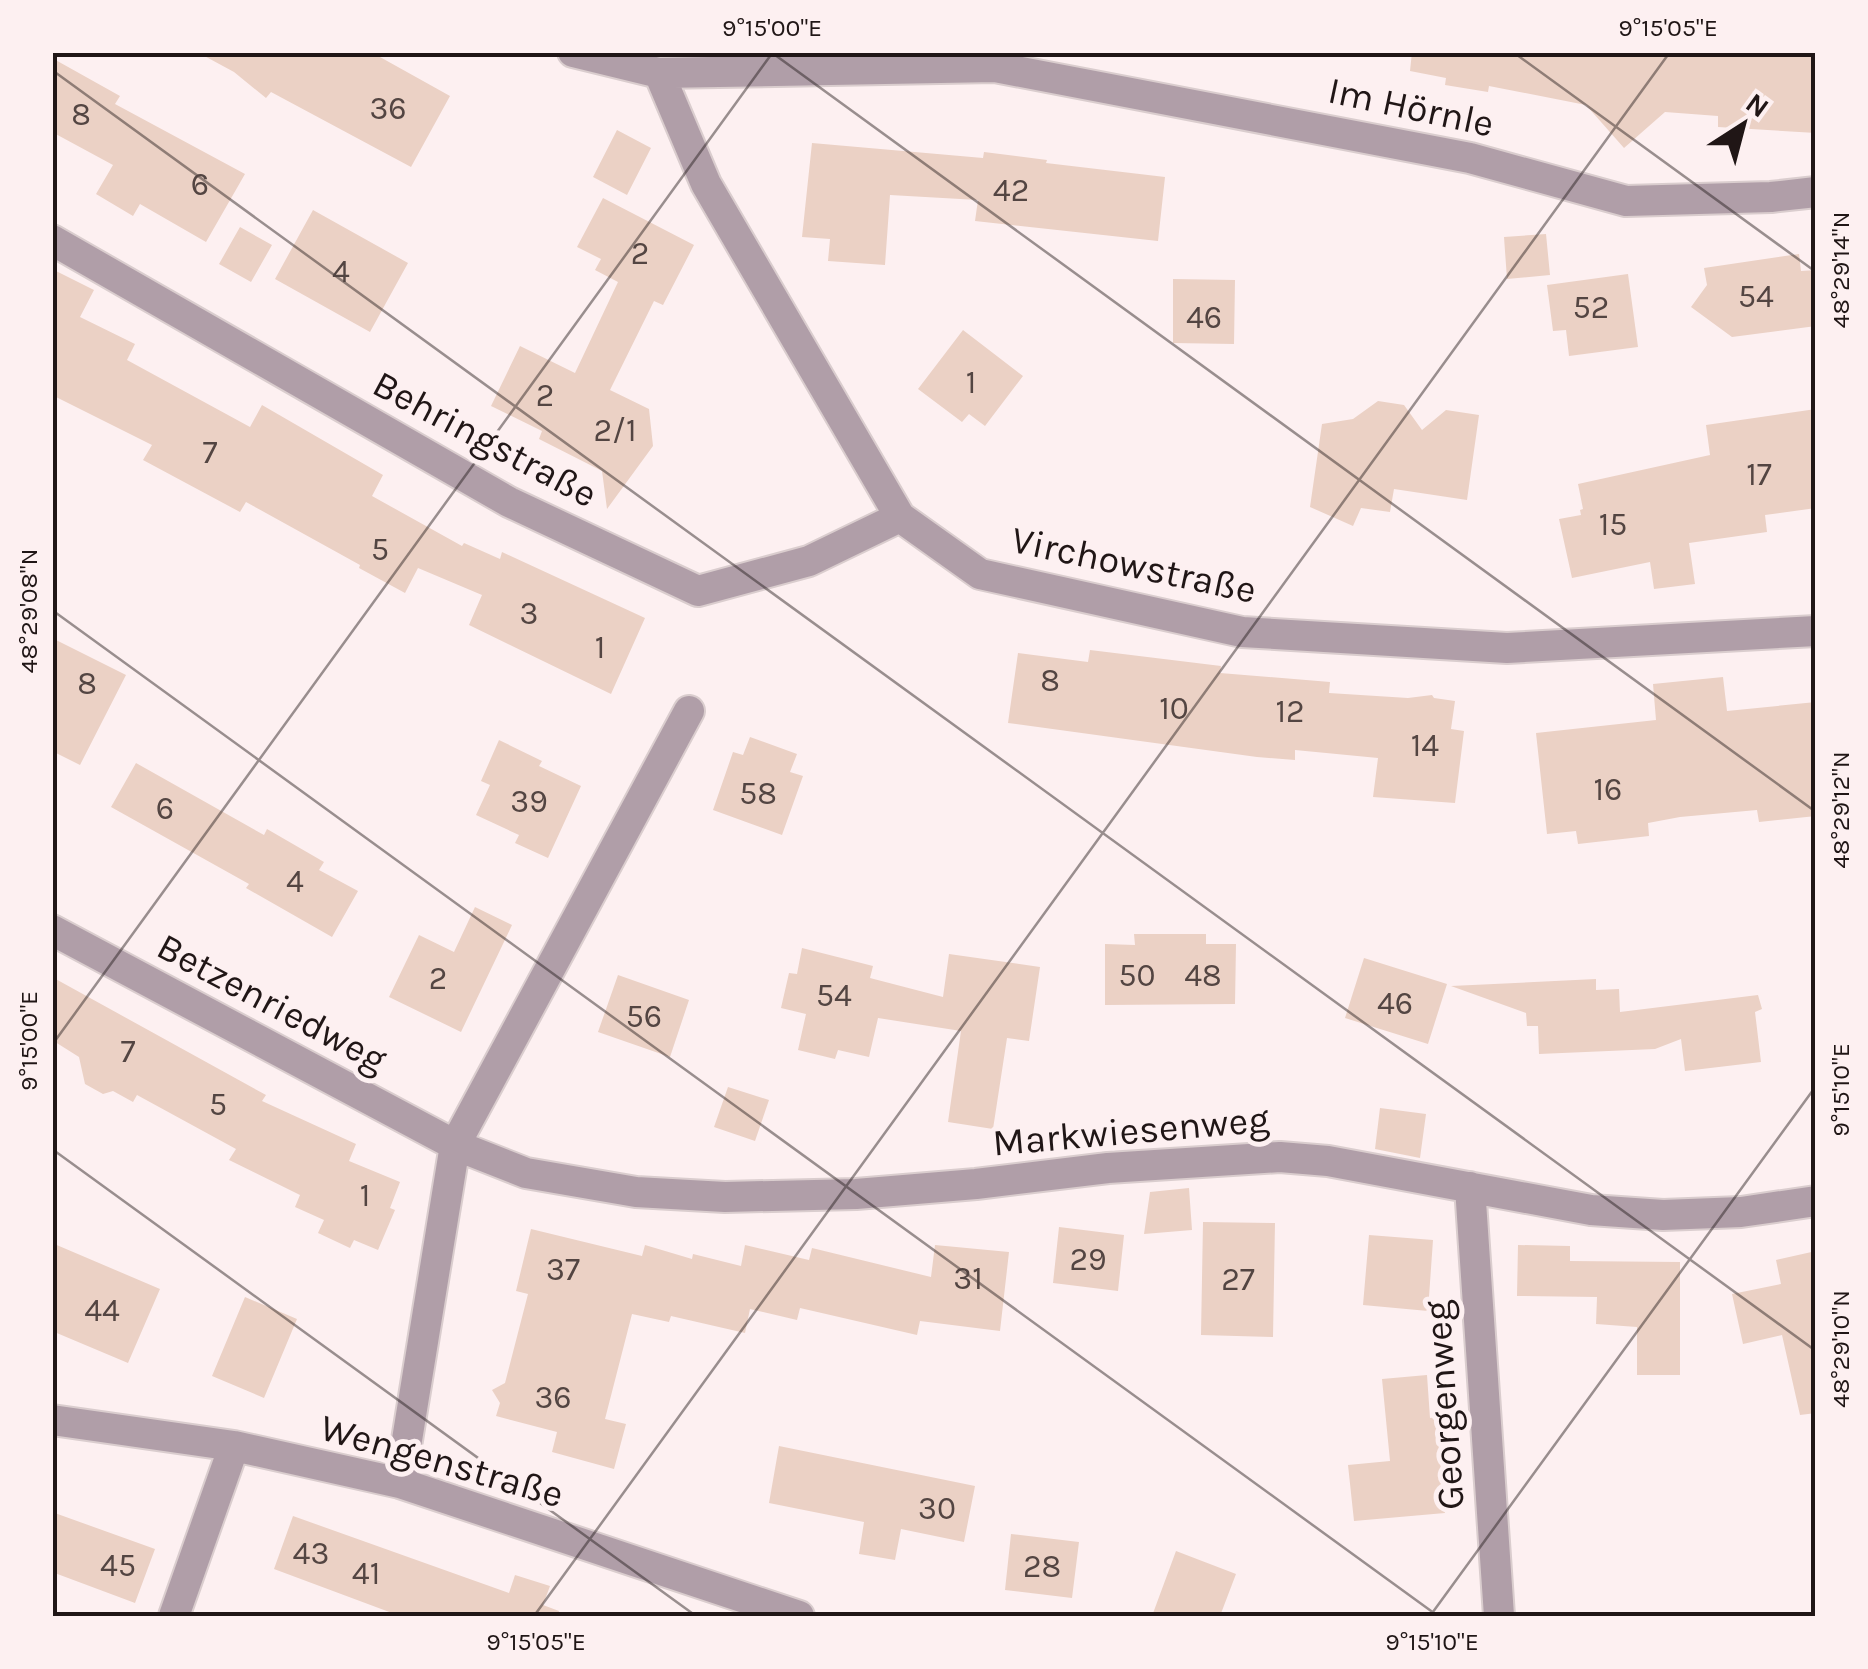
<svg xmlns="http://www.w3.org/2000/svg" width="1868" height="1669" viewBox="0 0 1868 1669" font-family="Karla,sans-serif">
  <rect width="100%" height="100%" fill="#fdf0f1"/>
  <path fill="#ebd1c5" d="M197,52H371L450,96L411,167L271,92L266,98L234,72Z
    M1412,52H1816V133L1718,127V116L1665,112L1624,148L1586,105L1489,86L1488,92L1445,85L1446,78L1410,71Z
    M52,58L120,96L115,104L245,174L206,242L140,204L133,216L96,194L113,165L52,132Z
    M617,130L651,148L627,195L593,177Z
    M812,143L983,158L984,152L1047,160L1046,163L1165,177L1158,241L975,221L978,200L890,195L885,265L828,261L830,239L802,237Z
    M603,198L694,245L663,305L654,301L610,390L649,409L653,446L607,509L602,471L539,439L542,431L491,406L520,346L575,373L618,282L595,270L601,259L577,247Z
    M313,210L408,263L370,332L275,279Z
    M240,227L272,245L251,282L219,264Z
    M1546,234L1550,275L1507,279L1504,237Z
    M1799,254L1801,271L1816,270V326L1732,337L1691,307L1707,285L1704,268Z
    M52,269L94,290L80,317L135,344L127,360L250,427L262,405L383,475L372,496L462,546L464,543L500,559L502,552L645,618L611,694L469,625L482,595L418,568L405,593L359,568L360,565L246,502L240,512L143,460L152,445L52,395Z
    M1628,274L1638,347L1569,356L1566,330L1553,331L1547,285Z
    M1173,279L1235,280L1234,344L1173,343Z
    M963,330L1023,376L985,426L969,414L962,422L918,389Z
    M1378,401L1404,405L1422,430L1446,410L1479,415L1467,500L1394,489L1390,512L1361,508L1353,526L1310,507L1322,424L1353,419Z
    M1816,409V508L1765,515L1767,532L1689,543L1695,584L1654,589L1650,562L1572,578L1559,519L1581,515L1580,510L1583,509L1578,484L1710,455L1706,425Z
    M52,638L126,675L80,765L52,751Z
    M1090,650L1221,666L1220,673L1330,682L1329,693L1408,698L1432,695L1434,698L1455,701L1451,729L1464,731L1455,803L1373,797L1378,758L1295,750V760L1257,757L1008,723L1018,653L1088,662Z
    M1723,677L1727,711L1816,702V816L1759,822L1757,810L1680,817L1648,823L1649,836L1578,844L1576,831L1547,834L1536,733L1656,720L1653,684Z
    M750,737L797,754L790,772L803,776L782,835L713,810L733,752L743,755Z
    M499,740L542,761L539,766L581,786L548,858L515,843L519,835L476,815L490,785L481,781Z
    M136,763L264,835L267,829L324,862L319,870L358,891L332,937L246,888L249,884L111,807Z
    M475,907L512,925L461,1032L389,997L419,935L454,952Z
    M1134,934H1206V944H1236L1235,1004L1105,1005V944L1135,945Z
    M802,948L873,966L870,978L943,997L949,954L1040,967L1029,1041L1007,1038L993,1129L948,1122L961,1031L878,1018L869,1057L838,1050L835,1059L798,1050L806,1014L781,1008L789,973L797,974Z
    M1364,958L1447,984L1428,1044L1345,1018Z
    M618,975L689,1000L670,1057L598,1032Z
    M52,977L266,1095L262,1101L356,1144L349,1161L400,1182L390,1208L395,1210L378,1250L354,1240L350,1248L318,1233L324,1220L295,1207L300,1195L229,1160L236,1149L137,1095L133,1102L113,1091L103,1094L85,1084L79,1057L52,1040Z
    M1596,979V990L1619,989L1620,1012L1758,995L1762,1009L1755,1012L1761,1062L1685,1071L1681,1039L1655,1049L1539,1054L1538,1026H1527L1526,1013L1451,986Z
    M728,1087L769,1100L755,1141L714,1127Z
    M1380,1108L1426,1114L1420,1158L1375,1149Z
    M1189,1188L1192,1230L1144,1234L1150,1192Z
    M1203,1222L1275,1223L1273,1337L1201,1335Z
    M1059,1227L1124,1235L1118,1291L1053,1283Z
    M531,1229L642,1256L645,1245L692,1259L693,1254L741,1266L745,1245L809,1260L812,1248L931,1277L935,1245L1009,1252L1000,1331L920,1321L917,1335L800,1308L797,1320L750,1309L745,1333L671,1316L669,1322L632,1314L605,1419L626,1424L614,1469L552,1452L557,1432L496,1416L500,1403L492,1390L505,1383L528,1294L516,1291Z
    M1369,1235L1433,1240L1428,1311L1363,1305Z
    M52,1243L160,1289L128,1363L52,1331Z
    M1518,1245L1570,1246V1261L1680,1262V1375H1637V1327L1596,1324L1597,1297L1517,1296Z
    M1816,1251V1413L1800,1415L1782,1335L1743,1344L1732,1294L1781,1284L1776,1260Z
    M245,1297L297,1319L264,1398L212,1376Z
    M1427,1375L1430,1418L1436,1417L1445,1513L1354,1521L1348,1465L1390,1461L1382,1379Z
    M779,1446L975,1486L964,1542L901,1529L895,1560L859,1554L864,1522L769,1503Z
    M52,1512L155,1549L135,1603L52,1572Z
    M293,1516L509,1593L515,1575L550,1586L543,1605L559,1611L558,1616H400L274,1569Z
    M1011,1534L1079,1542L1072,1598L1005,1590Z
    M1176,1551L1236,1574L1220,1616H1152Z"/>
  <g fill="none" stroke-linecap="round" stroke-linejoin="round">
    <g stroke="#dacdce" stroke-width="34">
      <path id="minor" d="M573,52L659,73L995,67L1470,158L1626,201L1771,197L1816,192
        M659,73L706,184L900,517L980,574L1242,632L1507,648L1816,631
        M52,240L509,502L698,591L809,561L900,517
        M52,930L455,1145L526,1173L636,1192L725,1197L856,1194L976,1184L1108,1168L1280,1157L1328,1161L1591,1210L1663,1215L1741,1212L1816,1201
        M1470,1187L1499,1616
        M52,1420L234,1446L400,1483L799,1616
        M400,1483L455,1145L689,711
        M174,1616L234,1446"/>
    </g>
    <use href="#minor" stroke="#b09ea8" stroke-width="30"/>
  </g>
  <path fill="none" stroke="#201616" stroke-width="2.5" stroke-opacity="0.45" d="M771,52L1816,812M1513,52L1816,272M52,70L1816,1351M52,610L1438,1616M52,1045L773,52M52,1149L696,1616M534,1616L1670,52M1430,1616L1816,1086"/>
  <g text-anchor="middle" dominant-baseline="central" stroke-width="10" stroke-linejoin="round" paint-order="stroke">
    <g font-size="32" fill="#534542">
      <text x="388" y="108">36</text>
      <text x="81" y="114">8</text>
      <text x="200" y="184">6</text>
      <text x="1011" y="190">42</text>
      <text x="640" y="253">2</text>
      <text x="341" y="271">4</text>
      <text x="1756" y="296">54</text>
      <text x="1591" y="307">52</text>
      <text x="1204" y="317">46</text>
      <text x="971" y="382">1</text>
      <text x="545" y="395">2</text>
      <text x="615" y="430">2/1</text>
      <text x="210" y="452">7</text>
      <text x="1759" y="474">17</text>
      <text x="1613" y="524">15</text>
      <text x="380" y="549">5</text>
      <text x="529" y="613">3</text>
      <text x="600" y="647">1</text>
      <text x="1050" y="680">8</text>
      <text x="87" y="683">8</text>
      <text x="1174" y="708">10</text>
      <text x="1290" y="711">12</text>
      <text x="1425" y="745">14</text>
      <text x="1608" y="789">16</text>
      <text x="758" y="793">58</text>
      <text x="529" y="801">39</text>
      <text x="165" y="808">6</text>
      <text x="295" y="881">4</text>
      <text x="1137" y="975">50</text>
      <text x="1203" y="975">48</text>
      <text x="438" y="978">2</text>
      <text x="834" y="995">54</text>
      <text x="1395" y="1003">46</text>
      <text x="644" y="1016">56</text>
      <text x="128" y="1051">7</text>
      <text x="218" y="1104">5</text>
      <text x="365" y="1195">1</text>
      <text x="1088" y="1259">29</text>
      <text x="563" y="1269">37</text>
      <text x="968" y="1278">31</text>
      <text x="1238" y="1279">27</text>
      <text x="102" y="1310">44</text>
      <text x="553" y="1397">36</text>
      <text x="937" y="1508">30</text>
      <text x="311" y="1553">43</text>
      <text x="118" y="1565">45</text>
      <text x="1042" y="1566">28</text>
      <text x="366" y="1573">41</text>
    </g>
    <g font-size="38" fill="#201616" stroke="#fdf0f1">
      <text transform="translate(1411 107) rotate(12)">Im Hörnle</text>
      <text transform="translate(485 439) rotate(28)">Behringstraße</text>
      <text transform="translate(1134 565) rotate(12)">Virchowstraße</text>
      <text transform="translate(272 1003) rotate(28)">Betzenriedweg</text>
      <text transform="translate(1131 1131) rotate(-5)">Markwiesenweg</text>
      <text transform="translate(1444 1405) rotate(-94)">Georgenweg</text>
      <text transform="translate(442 1461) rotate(16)">Wengenstraße</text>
    </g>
  </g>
  <rect width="1868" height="1669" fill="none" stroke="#fdf0f1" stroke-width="110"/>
  <g transform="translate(1743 125) rotate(36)" stroke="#fdf0f1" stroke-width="8" paint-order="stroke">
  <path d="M0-8L18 38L0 25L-18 38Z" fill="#201616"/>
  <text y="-15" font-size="28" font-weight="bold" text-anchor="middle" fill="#201616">N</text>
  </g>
  <rect x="55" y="55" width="1758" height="1559" fill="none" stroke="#201616" stroke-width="4"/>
  <g font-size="25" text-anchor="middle" fill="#201616">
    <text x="772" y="36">9°15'00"E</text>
    <text x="1668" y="36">9°15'05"E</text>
    <text transform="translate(1840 270) rotate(-90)" y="9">48°29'14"N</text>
    <text transform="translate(28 611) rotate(-90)" y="9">48°29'08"N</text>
    <text transform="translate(1840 810) rotate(-90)" y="9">48°29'12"N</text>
    <text transform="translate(28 1041) rotate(-90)" y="9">9°15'00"E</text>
    <text transform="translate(1840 1090) rotate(-90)" y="9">9°15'10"E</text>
    <text transform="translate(1840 1349) rotate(-90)" y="9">48°29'10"N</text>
    <text x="536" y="1650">9°15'05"E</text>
    <text x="1432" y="1650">9°15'10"E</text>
  </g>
</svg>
